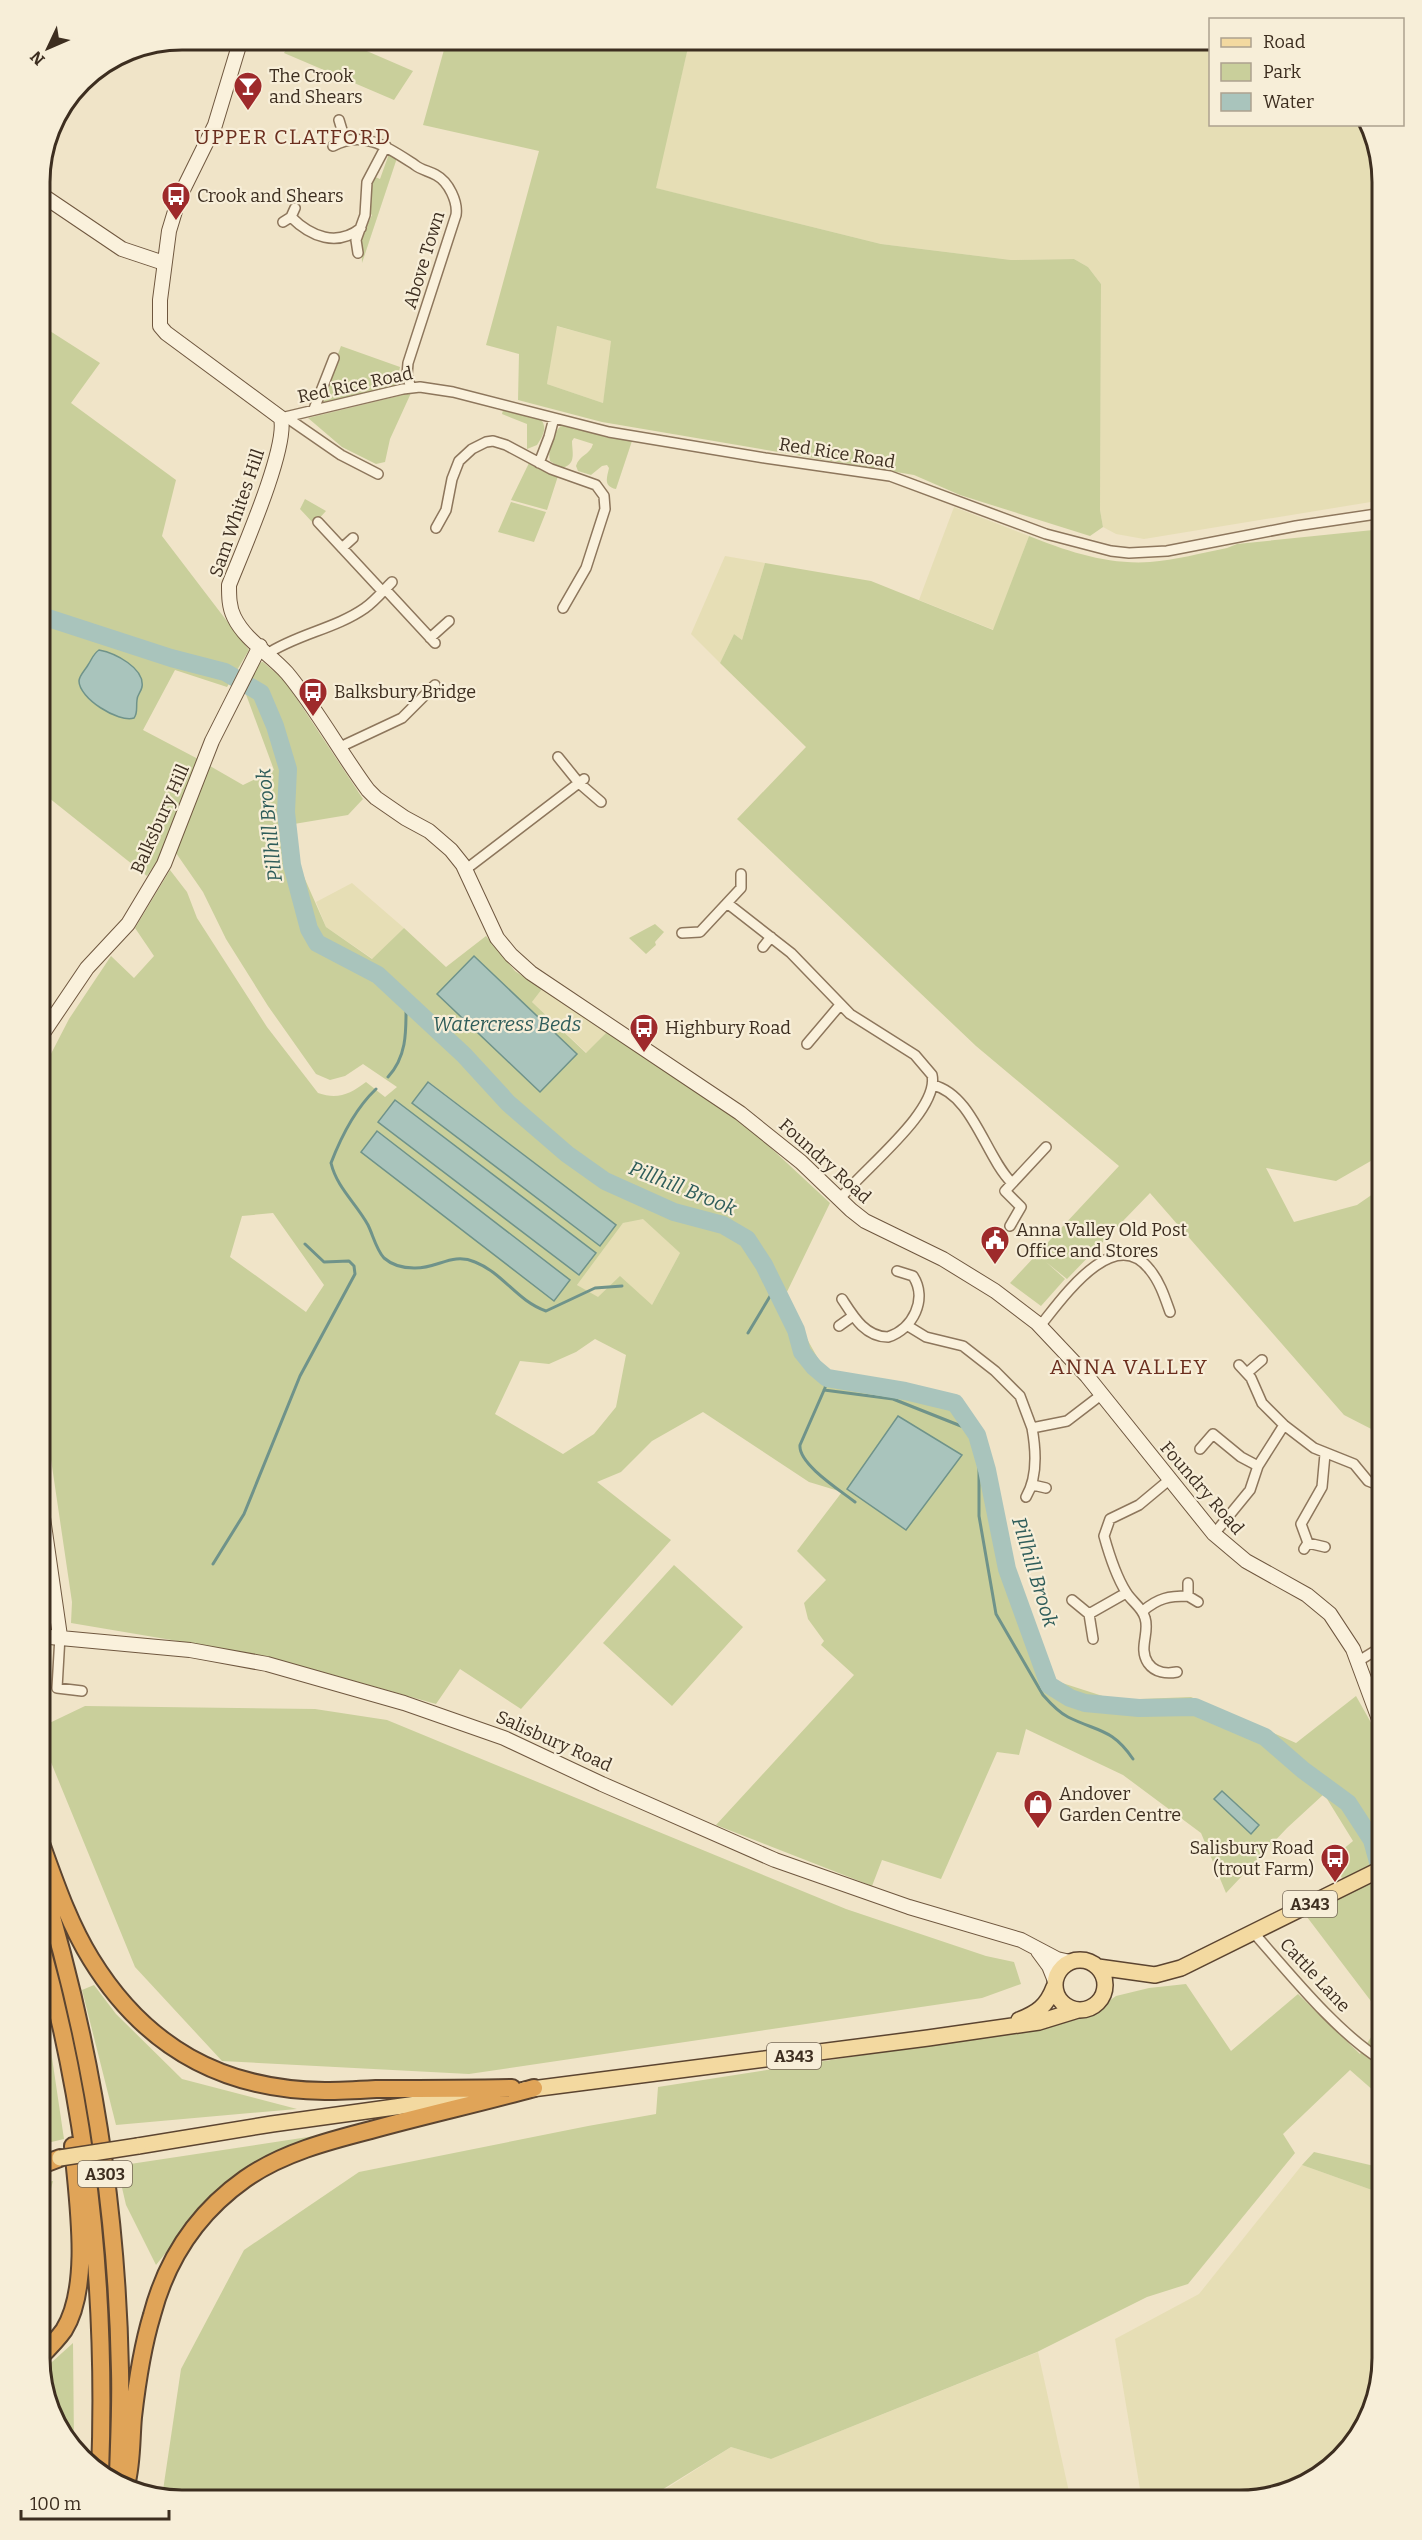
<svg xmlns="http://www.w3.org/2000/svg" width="1422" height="2540" viewBox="0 0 1422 2540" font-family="Bitter,serif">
  <rect width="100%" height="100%" fill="#f0e4c8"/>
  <path fill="#e6deb5" d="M690,39H1210V124L1370,125L1383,182V500L1144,539L1116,534L1103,527L1100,510L1101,284L1088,267L1074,259L1011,260L881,244L655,188Z
    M556,326L612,341L603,403L547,384Z
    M954,507L1029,536L994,630L919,600Z
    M725,556L765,563L742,640L734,634L720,663L691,634Z
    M352,883L404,928L373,959L326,927L316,902Z
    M542,989L607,1032L587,1053L532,1002Z
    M643,1218L680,1253L652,1305L598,1298L577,1285L623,1223Z
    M1302,2165L1383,2194V2359L1359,2437L1303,2486L1240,2501H1142L1115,2339L1199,2294Z
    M1038,2352L1071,2501H647L731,2447L771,2459Z"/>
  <path fill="#c9cf9b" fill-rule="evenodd" d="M292,39H339L413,71L394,100L284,53Z
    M447,39H690L656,188L881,244L1011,260L1074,259L1088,267L1101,284L1100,510L1103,527L1090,536L960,495L914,475L602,422L518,400L519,354L486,345L539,151L423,125ZM557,326L611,341L603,403L547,384Z
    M390,151L398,155L362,263L361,237L372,215L369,213V190L373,176L380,179Z
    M39,324L100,363L71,403L176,480L162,536L249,650L227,687L175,670L143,730L200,760L158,860L147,876L39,790Z
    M341,346L400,367L396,387L318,406Z
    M411,393L390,439L385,462L376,464L342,447L308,418Z
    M504,406C526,413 559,414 537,445L527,449V424L502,414Z
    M565,423L605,437L632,441L616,489C603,486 607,478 609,468L607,465L602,466L591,475L578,471L576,466C579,455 590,455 593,444L574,438L572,441C572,452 577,465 561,468L550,461C547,448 554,429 565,423Z
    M529,463L558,476L547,510L511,500Z
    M305,499L326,511L314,524L300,509Z
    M511,502L546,512L534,542L498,532Z
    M1383,529V1154L1336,1181L1266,1168L1294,1222L1357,1205L1383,1187V1435L1344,1415L1150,1193L1067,1279L1046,1262L1065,1279L1041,1306L1010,1283L1119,1166L976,1046L737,819L806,747L720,663L734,634L742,640L765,563L871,581L993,630L1029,536C1066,551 1108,565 1150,562C1175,560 1202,553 1227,548L1237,544Z
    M263,662L285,681L363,799L348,815L294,824L297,861L326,927L372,959L404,928L446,967L486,936L515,971L542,989L532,1002L586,1053L607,1032L746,1125L830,1203L784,1298L825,1371L955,1401L977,1435L1012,1565L1056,1681L1115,1700L1191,1697L1296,1743L1356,1696L1383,1744V1864L1344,1881L1330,1860L1353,1841L1324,1794L1287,1828L1226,1893L1201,1833L1123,1775L1026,1729L1019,1755L997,1752L941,1879L882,1860L872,1886L716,1825L854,1675L821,1645L824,1641L808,1619L804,1603L826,1580L797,1551L842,1492L809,1482L703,1412L652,1441L621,1472L597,1482L671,1540L521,1709L460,1669L436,1704L266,1656L71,1623L72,1602L39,1378V1077L69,1019L111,956L134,978L154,956L135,928L170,870L187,892L197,918L267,1027L318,1093C338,1100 350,1094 366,1082L385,1097L397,1087L363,1064L345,1076L330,1080L316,1074L268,1006L226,939L203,892L176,853L210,766L243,785L274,770L244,689L257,663ZM428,1082H429L616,1225L413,1103ZM395,1100L595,1253L579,1275L379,1122ZM273,1213L324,1285L306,1312L230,1257L242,1216ZM643,1219L680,1253L652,1305L620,1276L598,1297L577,1285L623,1223ZM595,1339L626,1355L616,1407L594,1434L563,1454L495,1414L520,1361L549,1364L576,1352Z
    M655,924L664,932L655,942L656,945L646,954L629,938Z
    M674,1565L743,1627L672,1706L603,1643Z
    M85,1706L315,1709L387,1720L846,1909L986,1956L1014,1962L1021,1984L982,1998L469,2074L222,2061L135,1967L39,1733V1728Z
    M1383,1878V2017L1307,1917L1354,1888Z
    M1186,1984L1231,2051L1298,1994L1360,2054L1383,2019V2099L1350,2070L1283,2134L1295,2153L1188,2284L1147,2297L1037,2352L771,2459L731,2447L644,2501H173L162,2497L181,2369L244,2250L359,2172L588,2126L656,2114L658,2087L1044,2027L1087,2017L1116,1996L1149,1988Z
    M94,1985L116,2014L182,2079L297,2109L116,2125L82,1990Z
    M39,1988L46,2017L64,2139L39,2145Z
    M341,2132L271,2158L212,2195L156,2265L126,2205L117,2166Z
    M1314,2152L1383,2168V2194L1302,2165Z
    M53,2181L39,2234V2184Z
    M73,2343L74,2445L54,2421L42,2371Z"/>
  <path fill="#a9c4bc" stroke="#6f938a" stroke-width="1.5" d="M99,650C115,653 145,668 142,687C141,692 137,695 137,700C136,707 138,713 134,718C118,723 79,698 79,681C79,676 85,670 88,665C92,659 93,654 99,650Z
    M474,956L577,1054L540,1092L437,994Z
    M428,1082L616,1225L600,1246L412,1103Z
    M395,1100L596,1253L579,1275L378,1122Z
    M377,1131L570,1280L554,1301L361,1152Z
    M898,1416L962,1455L906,1530L847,1489Z
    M1222,1791L1259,1825L1251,1834L1214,1799Z"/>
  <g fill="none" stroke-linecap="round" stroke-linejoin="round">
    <path stroke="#6f938a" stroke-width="3" d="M388,1077C408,1055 406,1029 406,1001
      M376,1089C356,1108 341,1137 331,1163C337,1188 356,1203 368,1225C373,1235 376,1249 384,1258C392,1265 403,1268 414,1268C437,1269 452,1252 475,1262C503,1273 517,1301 546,1311L595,1288L622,1286
      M748,1333L775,1288
      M827,1378L825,1388L800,1445C798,1464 841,1491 855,1502
      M824,1390L893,1399L966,1428L973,1436L979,1448V1516L996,1614L1043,1695C1050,1703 1058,1712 1068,1717C1098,1732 1112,1728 1133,1759
      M213,1564L244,1514L300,1376L355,1274L354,1266L349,1261L324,1262L305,1244"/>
    <path stroke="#a9c4bc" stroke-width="18" d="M39,615L171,658L225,672L261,693L275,726L288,769L286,812L292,865L309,929L317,943L378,975L464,1055L508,1103L567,1154L605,1181L674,1212L723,1225L747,1239L764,1265L796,1330L802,1352L814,1367L827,1378L905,1391L955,1403L977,1435L987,1470L1007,1569L1049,1685L1070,1698L1085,1703L1139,1708L1195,1707L1265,1737L1303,1770L1348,1803L1372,1840L1383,1880"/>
    <g stroke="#8d765c" stroke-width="12">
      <path id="street" d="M339,120L345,140
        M333,146C364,129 389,148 415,165C421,170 429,171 436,175C449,182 458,202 456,215L408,363L407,375L411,388
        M291,217C311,237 337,247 361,228
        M283,222L291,217L295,208
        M358,253L356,240L365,215L367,182L386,146
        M314,409L334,358
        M286,417L341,455L378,474
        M281,418L403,389L420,387L453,392L609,432L765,458L890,476L1046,534L1111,551L1129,553L1167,551L1296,526L1383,513
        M539,463L549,437L554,418
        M318,522L383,592
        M436,528L446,510L452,479L459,461L472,449L486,442L493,441L506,445L551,469L596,485L604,496L605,509L586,568L563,608
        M342,548L353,538
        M385,589L435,643
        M430,638L449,621
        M267,654C297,634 335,629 365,608C375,601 383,591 392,582
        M338,748L402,718L435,685
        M558,757L579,783L601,802
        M465,870L584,779
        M727,903L791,953L850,1014L915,1055L932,1075C940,1111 861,1171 840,1199
        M682,933L700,932L741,888V874
        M763,947L771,937
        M807,1044L840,1005
        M933,1085C973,1095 985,1156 1012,1183
        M1010,1226L1021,1207L1005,1191L1046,1147
        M842,1299C853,1316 865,1337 888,1337C913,1329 928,1299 913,1276L897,1271
        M839,1326L853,1316
        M908,1326L926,1337L963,1346L995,1371L1020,1396L1032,1428L1067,1421L1101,1395
        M1040,1326C1062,1299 1114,1223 1150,1270C1160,1282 1165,1298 1170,1312
        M1239,1365L1251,1378L1262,1403L1284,1425L1314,1448L1354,1464L1368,1481L1381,1486
        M1247,1373L1262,1360
        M1200,1449L1213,1434L1241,1457L1258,1466
        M1169,1480L1139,1505L1110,1519L1104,1536C1109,1554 1116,1576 1126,1592C1132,1602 1142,1607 1145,1618C1150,1633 1138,1648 1148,1663C1155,1673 1167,1674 1177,1672
        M1033,1485L1046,1488
        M1026,1497C1038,1477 1036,1450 1032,1428
        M1214,1534L1250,1490L1258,1466L1284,1425
        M1308,1543L1301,1524L1322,1487L1325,1454
        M1304,1549L1308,1543L1325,1547
        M1188,1583V1596L1198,1602
        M1072,1600L1089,1614L1093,1639
        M1143,1611C1158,1598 1169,1596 1188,1596
        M1089,1614L1126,1593
        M60,1636L57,1688L82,1691
        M1357,1662L1383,1646
        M1253,1932C1290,1974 1337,2033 1383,2061"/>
    </g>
    <g stroke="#6f573f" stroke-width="16">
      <path id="secondary" d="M241,39L215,125L179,198L169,231L160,300V326L166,333L281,418C288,448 242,552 229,585C229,596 229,607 234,617C245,640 270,654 287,673C317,709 340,752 368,790L376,798L405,818L429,831L451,850L463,865L497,938L511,955L531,973L740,1113L801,1162L851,1210L865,1221L943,1259L995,1291L1037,1323L1087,1376L1214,1534L1246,1561L1307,1595L1330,1614L1353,1649L1383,1730
        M39,193L122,249L164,263
        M39,1039L87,968L128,924L164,864L212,741L260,646
        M39,1490L60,1636
        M39,1636L190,1650L267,1664L404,1703L504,1738L602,1784L775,1860L909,1907L1021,1940L1057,1959L1070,1962
        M1038,1951L1049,1966L1055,1981"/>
    </g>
    <g stroke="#5b4430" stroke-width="18">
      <path id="primary" d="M1055 1985a25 25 0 1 1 50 0a25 25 0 1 1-50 0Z
        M1098,1967L1155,1975L1181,1968L1383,1868
        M1019,2020C1037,2013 1047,2006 1054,1987
        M524,2090L928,2038L1039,2022L1078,2010
        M138,2146L272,2124L482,2095"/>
    </g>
    <g stroke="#5b4430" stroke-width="20">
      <path id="highway" d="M39,1838C54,1879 68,1922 91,1959C145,2047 222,2090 325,2091C342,2091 359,2090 376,2089C421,2089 467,2089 512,2088
        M39,1873C89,2034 117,2203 120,2371C121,2406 119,2441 118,2476
        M39,1938C88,2112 107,2293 100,2474
        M39,2166L60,2158
        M39,2358C48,2349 57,2340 64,2330C92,2285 77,2197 73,2146
        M126,2485C132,2464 131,2439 133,2417C137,2382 142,2348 152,2315C167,2258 197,2213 245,2179C282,2153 328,2141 371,2130C425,2115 480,2103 534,2088"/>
    </g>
    <use href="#street" stroke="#faf1dc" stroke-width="9"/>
    <use href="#secondary" stroke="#faf1dc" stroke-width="14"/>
    <use href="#primary" stroke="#f3d9a0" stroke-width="15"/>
    <use href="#highway" stroke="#e0a458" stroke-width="16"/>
    <g stroke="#5b4430" stroke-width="18" stroke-linecap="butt">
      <path id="primary-bridge" d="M60,2158L138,2146"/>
    </g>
    <use href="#primary-bridge" stroke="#f3d9a0" stroke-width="15"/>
  </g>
  <defs>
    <g id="bar-pin" transform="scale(1.5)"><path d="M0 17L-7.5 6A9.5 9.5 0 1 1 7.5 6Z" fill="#9e2a2b" stroke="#f7eed8"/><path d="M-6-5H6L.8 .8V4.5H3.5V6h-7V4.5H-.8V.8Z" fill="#fff"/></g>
    <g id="bus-pin" transform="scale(1.5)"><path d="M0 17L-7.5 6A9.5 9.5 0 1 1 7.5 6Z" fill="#9e2a2b" stroke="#f7eed8"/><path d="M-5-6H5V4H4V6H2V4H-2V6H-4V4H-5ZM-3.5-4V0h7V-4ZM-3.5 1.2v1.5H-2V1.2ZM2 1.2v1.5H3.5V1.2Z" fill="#fff"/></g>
    <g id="civic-pin" transform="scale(1.5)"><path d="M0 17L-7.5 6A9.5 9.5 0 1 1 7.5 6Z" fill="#9e2a2b" stroke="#f7eed8"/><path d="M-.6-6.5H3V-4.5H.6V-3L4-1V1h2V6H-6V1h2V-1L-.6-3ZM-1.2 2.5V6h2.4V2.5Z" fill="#fff"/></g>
    <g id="shop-pin" transform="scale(1.5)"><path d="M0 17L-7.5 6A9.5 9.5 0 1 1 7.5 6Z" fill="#9e2a2b" stroke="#f7eed8"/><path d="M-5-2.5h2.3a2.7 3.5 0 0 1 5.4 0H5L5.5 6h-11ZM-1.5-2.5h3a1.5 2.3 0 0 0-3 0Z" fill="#fff"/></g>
  </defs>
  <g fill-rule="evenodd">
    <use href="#bar-pin" x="248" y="86"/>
    <use href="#bus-pin" x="176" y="196"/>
    <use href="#bus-pin" x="313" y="692"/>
    <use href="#bus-pin" x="644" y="1028"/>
    <use href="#civic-pin" x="995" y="1240"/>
    <use href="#shop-pin" x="1038" y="1804"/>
    <use href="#bus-pin" x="1335" y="1858"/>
  </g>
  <g text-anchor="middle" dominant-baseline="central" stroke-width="4.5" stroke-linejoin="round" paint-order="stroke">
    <g fill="#f7eed8" stroke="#756857" stroke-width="1.5">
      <rect x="1283" y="1891" width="54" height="26" rx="4.5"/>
      <rect x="767" y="2043" width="54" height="26" rx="4.5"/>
      <rect x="78" y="2161" width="54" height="26" rx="4.5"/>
    </g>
    <g font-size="16" font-weight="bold" fill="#3d2e20">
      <text x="1310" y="1904">A343</text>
      <text x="794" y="2056">A343</text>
      <text x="105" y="2174">A303</text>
    </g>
    <g font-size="18" fill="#3d2e20" stroke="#f7eed8" text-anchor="start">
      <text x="269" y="76">The Crook<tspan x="269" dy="21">and Shears</tspan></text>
      <text x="197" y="196">Crook and Shears</text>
      <text x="334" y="692">Balksbury Bridge</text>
      <text x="665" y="1028">Highbury Road</text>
      <text x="1016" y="1230">Anna Valley Old Post<tspan x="1016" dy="21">Office and Stores</tspan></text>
      <text x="1059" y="1794">Andover<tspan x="1059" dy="21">Garden Centre</tspan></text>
      <text x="1314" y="1848" text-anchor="end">Salisbury Road<tspan x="1314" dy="21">(trout Farm)</tspan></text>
    </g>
    <g font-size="18" fill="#3d2e20" stroke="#f7eed8">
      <text transform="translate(424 260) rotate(-73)">Above Town</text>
      <text transform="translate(355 385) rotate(-12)">Red Rice Road</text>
      <text transform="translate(837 453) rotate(9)">Red Rice Road</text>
      <text transform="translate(237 513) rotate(-71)">Sam Whites Hill</text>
      <text transform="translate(160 819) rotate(-66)">Balksbury Hill</text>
      <text transform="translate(825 1161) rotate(42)">Foundry Road</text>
      <text transform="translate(1202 1488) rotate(49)">Foundry Road</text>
      <text transform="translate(554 1741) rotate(24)">Salisbury Road</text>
      <text transform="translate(1315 1975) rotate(47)">Cattle Lane</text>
    </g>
    <g font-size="20" font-style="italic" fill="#2f5d5a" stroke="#f7eed8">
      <text transform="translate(269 825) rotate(-96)">Pillhill Brook</text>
      <text x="507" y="1024">Watercress Beds</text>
      <text transform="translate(683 1188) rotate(22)">Pillhill Brook</text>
      <text transform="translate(1035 1572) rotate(73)">Pillhill Brook</text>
    </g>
    <g font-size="21" letter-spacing="1.5" fill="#6b2e1e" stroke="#f7eed8">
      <text x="293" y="137">UPPER CLATFORD</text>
      <text x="1129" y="1367">ANNA VALLEY</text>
    </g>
  </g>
  <path d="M0 0H1422V2540H0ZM182 50H1240A132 132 0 0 1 1372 182V2358A132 132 0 0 1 1240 2490H182A132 132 0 0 1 50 2358V182A132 132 0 0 1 182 50Z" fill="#f7eed8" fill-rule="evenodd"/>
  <path fill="none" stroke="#3d2e20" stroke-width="3" d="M182 50H1240A132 132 0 0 1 1372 182V2358A132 132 0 0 1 1240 2490H182A132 132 0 0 1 50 2358V182A132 132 0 0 1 182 50Z"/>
  <rect x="1209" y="18" width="195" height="108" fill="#f7eed8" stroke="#ada18e" stroke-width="1.5"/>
  <rect x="1221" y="38" width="30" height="9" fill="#f3d9a0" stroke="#ada18e" stroke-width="1.5"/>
  <text x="1263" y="48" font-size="18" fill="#3d2e20">Road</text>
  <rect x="1221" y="63" width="30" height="18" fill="#c9cf9b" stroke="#ada18e" stroke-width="1.5"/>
  <text x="1263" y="78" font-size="18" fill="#3d2e20">Park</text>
  <rect x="1221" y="93" width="30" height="18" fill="#a9c4bc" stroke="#ada18e" stroke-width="1.5"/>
  <text x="1263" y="108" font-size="18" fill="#3d2e20">Water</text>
  <g transform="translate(48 48) rotate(226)" stroke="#f7eed8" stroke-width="4.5" paint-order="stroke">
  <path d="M0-4.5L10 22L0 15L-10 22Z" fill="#3d2e20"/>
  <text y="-9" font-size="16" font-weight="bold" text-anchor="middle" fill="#3d2e20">N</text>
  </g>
  <path d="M21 2510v9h148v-9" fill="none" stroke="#3d2e20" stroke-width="3"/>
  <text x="30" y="2510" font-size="18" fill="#3d2e20" stroke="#f7eed8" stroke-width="4.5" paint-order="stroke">100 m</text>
</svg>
